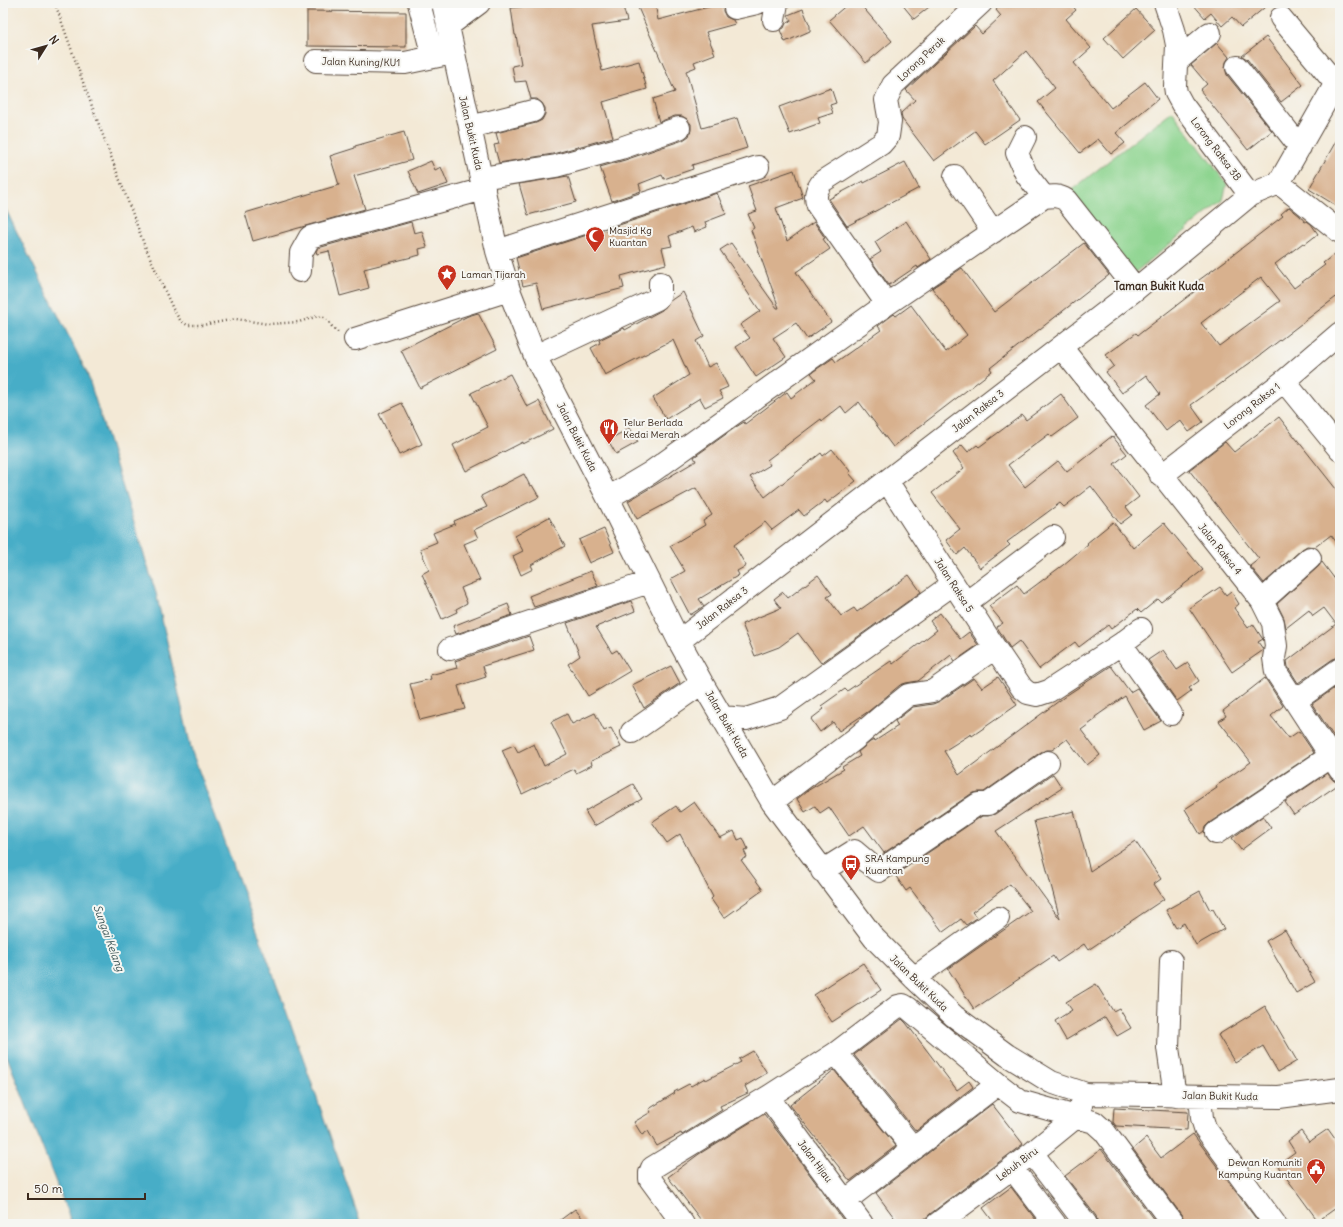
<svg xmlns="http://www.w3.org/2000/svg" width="1343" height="1227" viewBox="0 0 1343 1227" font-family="Delius,sans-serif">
  <rect width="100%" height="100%" fill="#f6f6f2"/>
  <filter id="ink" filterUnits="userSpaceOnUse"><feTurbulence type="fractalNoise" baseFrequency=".025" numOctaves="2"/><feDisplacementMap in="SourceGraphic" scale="8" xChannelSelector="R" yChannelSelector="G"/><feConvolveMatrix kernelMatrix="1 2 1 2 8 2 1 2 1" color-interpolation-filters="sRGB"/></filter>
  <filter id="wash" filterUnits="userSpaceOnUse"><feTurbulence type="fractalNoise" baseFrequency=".012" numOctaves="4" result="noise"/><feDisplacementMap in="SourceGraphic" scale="16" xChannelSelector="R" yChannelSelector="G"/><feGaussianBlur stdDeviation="0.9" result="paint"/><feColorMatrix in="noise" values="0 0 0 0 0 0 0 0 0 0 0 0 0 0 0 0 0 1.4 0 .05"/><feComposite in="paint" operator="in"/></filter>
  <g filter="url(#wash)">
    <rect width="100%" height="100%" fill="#f3e9d6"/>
    <path fill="#8dd48f" stroke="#647f56" d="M1172,111L1227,184L1223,200L1132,275L1068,193Z"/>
    <path fill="#47adc7" stroke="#416c72" d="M3,204L87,373L156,593L192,752L280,993L361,1224H72L3,1046Z"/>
    <g id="blocks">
      <path fill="#d8b18e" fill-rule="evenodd" d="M553,3H622L627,21L592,26L602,71L639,61L647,89L603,102L613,137L553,154L499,163L494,145L499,144L496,133L536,123L542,120L545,114V108L542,103L537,99H531L526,81L515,82L512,66L521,64L516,35H515L511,8Z
        M636,3H655L658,20L724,3L723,11L726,17L733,20L735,24L706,32L715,54L694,62L696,67L686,71L702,128L737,118L747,148L692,165L693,169L664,179L662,175L639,184L641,191L612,201L600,167L625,160L683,140L689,136L691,130V124L687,119L682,116H675L659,122L653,99L675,92Z
        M849,3H859L892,41L866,63L829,20Z
        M901,3H934L914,19Z
        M1004,3H1070L1076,10L1066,19L1091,48L1074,63L1111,108L1145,82L1158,99L1116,133L1125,143L1111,154L1098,139L1080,153L1038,102L1055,88L1026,51L993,81L1020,120L985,144L975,131L934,161L902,119L901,113L915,100L906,90L975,26L982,34L1001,16L996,10Z
        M1192,3H1270L1241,27L1232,17L1222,26L1211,13L1205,18Z
        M803,9L810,26V31L785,42L780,30L784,28L786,23L791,21L788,15Z
        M1136,9L1155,30L1123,59L1104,38Z
        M307,11L406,12V47L307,46Z
        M1266,37L1303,85L1281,102L1247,59L1242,56Z
        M1217,43L1229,57L1226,62L1225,68L1227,75L1272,131L1248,150L1200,90L1207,84L1191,65Z
        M831,88L836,103L830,105L833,113L818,118L820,123L790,134L779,107Z
        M404,132L412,160L354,176L365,209L253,241L245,213L339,185L330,156L355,148V146Z
        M1340,134V208L1309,189Z
        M431,161L435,170L441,167L448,184L418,194L408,171Z
        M905,162L919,188L847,226L829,199L863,181L864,183Z
        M794,170L803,198L776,208L787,241L814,222L825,238L823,239L830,249L796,272L831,322L807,339L796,323L773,338L786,357L756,377L736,347L750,338L740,325L760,311L742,284L743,283L720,250L731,243L777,308H779L751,230L754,228L748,214L757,211L748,186Z
        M568,176L576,202L528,215L519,184Z
        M717,193L726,214L705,222L707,227L694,232L692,227L669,236L672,246L662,248L666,264L621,276L624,288L543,309L536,283L523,286L516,258L587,235L610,230V228Z
        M1289,207L1300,216L1305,222L1307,221L1311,224L1318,234L1305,244L1303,243L1275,264L1294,288L1325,265L1323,263L1340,250V294L1254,360L1191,405L1203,422L1189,432L1180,420L1166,431L1146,405L1160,394L1146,375L1122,393L1106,372L1114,366L1106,355L1136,333L1138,335L1199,288L1195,283L1225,261L1283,216L1281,214ZM1261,277L1280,301L1219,346L1201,323Z
        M906,221L931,259L918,268L917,266L889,285L870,259L881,252L875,242Z
        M411,222L414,233L422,231L427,247L419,249L420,255L364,269L369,288L340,296L329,251L317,254L316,251L318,248Z
        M1084,243L1109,275L990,368L992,371L893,447L859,402L846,413L841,406L822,421L821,419L767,460L770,465L750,477L765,497L821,453L823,456L832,449L850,471L849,473L856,481L827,503L825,500L804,516L799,510L772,530L765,522L734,545L746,566L737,571L739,575L699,599L704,606L690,615L671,579L685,571L670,546L705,525L703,521L712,515L696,488L637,519L628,501L696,461L694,457L736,427L744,422L745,424L787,392L791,398L816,379L811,373L833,358L836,362L881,330L878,326L894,314L896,316L911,305L946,352L967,335L932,288L962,268L994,312Z
        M683,292L704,336L696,341L708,367L716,363L728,387L719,391L723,398L705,407L700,398L666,419L653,398L689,375L673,340L605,375L591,348L600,343L599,340L624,328L625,330L662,310L670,301Z
        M478,313L497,349L420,388L401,350L468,316Z
        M510,374L527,407L539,401L553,429L523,444V442L466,471L453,445L488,427L471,393Z
        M1061,394L1078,418L1052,437L1049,434L1008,465L1025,487L1058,461L1067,472L1112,436L1127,454L1114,464L1139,497L1126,507L1132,515L1120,524L1091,486L1064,507L1060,503L1007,542L1010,545L980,568L965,548L957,555L946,540L960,529L932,493L964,468L953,453L962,445L968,452L977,445L979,447L1022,415L1026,420Z
        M402,403L422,444L399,455L379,414Z
        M1279,417L1340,494V547L1331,535L1315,547L1307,546L1302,549L1264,583L1250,566L1259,559L1189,470L1225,442L1234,452Z
        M630,428L638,442L616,454L608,440Z
        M524,474L530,486L532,485L539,497L474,530L478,538L464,544L480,580L461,588L467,603L456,609L457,612L442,619L422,574L429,570L420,549L437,542L433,533L455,524L454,521L487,507L481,496Z
        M549,517L565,546L531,565L533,569L521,575L513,556L523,551L515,536Z
        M1113,522L1133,548L1164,523L1203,570L1161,602L1158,599L1141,613L1137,609L1111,629L1108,625L1079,647L1075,642L1039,669L1019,641L1010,648L997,627L1003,623L989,606L1017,585L1024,594L1063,565L1088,544L1087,543Z
        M604,529L614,552L589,563L579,540Z
        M1322,562L1340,586V657L1333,659L1298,683L1288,667L1287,661L1336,624L1324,608L1313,616L1309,610L1286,628L1284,618L1277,604L1318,567Z
        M591,571L598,586L534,607L529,596Z
        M818,575L832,594L827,597L841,616L854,608L857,612L909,575L921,592L821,663L798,633L779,647L755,656L742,624L781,608L774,599L783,592L788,598Z
        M1220,587L1226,595L1231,591L1239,604L1234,608L1248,628L1253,624L1262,638L1263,639L1258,642L1263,649L1262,651L1232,672L1189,608Z
        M631,601L635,611L596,627L612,653L617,650L630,671L588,696L568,664L580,656L567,623Z
        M508,604L512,615L456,634L453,626Z
        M940,613L960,639L969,632L978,645L955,661L951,655L918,681L906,683L900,685L869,711L839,731L833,722L820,732L811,719L824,709L821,706L845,689L847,691L891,661L893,664L937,630L930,621Z
        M529,636L534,650L483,666L486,677L458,686L465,709L420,720L410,684L431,679L430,675L457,668L455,661Z
        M1163,650L1177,670L1188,663L1199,681L1189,688L1191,691L1177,701L1148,660Z
        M671,666L680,683L644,708L632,685Z
        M1111,666L1130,692L1137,688L1161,721L1144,730L1125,696L1095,717L1096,719L1081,730L1100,755L1087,765L1067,739L1052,750H1047L1041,752L984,792H978L971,794L884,853L864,826L849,836L829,807L820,813L815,806L805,812L797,799L807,791L844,769L842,767L860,756L858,752L870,742L874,740L875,741L898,726L895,721L913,707L933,704L940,701L974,678L982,688L998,677L1017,705L972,736L971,734L944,751L959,775L1067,695Z
        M1265,678L1283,706L1271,716L1289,738L1299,731L1314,753L1209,823L1205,827L1204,831L1200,834L1185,809L1217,788L1216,786L1251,762L1219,721L1226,716L1223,711Z
        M1340,684V737L1336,740L1312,704Z
        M595,713L604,731L611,728L621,747L591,761L592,765L576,773L574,769L522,794L502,750L514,745L518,752L534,744L544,766L567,754L551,722L567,714L572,724Z
        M1327,773L1334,781L1338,782L1339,784L1294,815L1285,802Z
        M1053,774L1062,788L996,831L1060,919L1034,821L1074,811L1090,871L1135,841L1161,879L1154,884L1164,899L1088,950L1084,944L1057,962L1053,956L974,1009L948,969L1031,911L1010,884L972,912L977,918L966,925L961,919L943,932L910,888L906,891L895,875L982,816H988L995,814Z
        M633,784L642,799L594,826L585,811Z
        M694,802L720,838L734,831L738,840L743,838L748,849L744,851L747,857L741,860L763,890L724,918L711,899L713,897L680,834L667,843L652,822L676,806L680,812Z
        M1263,816L1271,828L1241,850L1232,838Z
        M1200,891L1210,910L1213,909L1224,929L1196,945L1184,923L1176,928L1166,910Z
        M1285,930L1315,982L1296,993L1266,941Z
        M863,963L881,990L832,1022L814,995Z
        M1096,984L1113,1011L1119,1008L1131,1028L1117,1036L1105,1017L1066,1040L1055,1021L1072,1010L1066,1002Z
        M1265,1006L1297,1061L1278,1072L1263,1046L1235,1063L1218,1035Z
        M902,1019L906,1023L957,1090L969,1081L973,1087L916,1131L854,1055Z
        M753,1051L767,1073L745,1086L748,1093L720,1106L722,1110L682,1135L681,1133L657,1146L648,1131L642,1135L634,1122L651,1112L649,1109L675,1093L674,1092L689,1084L691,1086L705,1078L706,1080L741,1062L739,1059Z
        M834,1070L896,1146L850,1181L790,1105Z
        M992,1104L1023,1144L930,1214L919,1224H899L876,1193Z
        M1114,1108L1188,1112L1187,1130L1116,1126L1113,1122Z
        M764,1114L794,1153L846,1224H704L668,1177L699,1154Z
        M1328,1129L1340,1146V1205L1318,1221L1277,1165L1295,1152L1288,1141L1301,1131L1309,1142Z
        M1193,1134L1227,1180L1260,1224H1185L1183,1217L1133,1149L1146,1138L1161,1158Z
        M1101,1149L1157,1224H1098L1096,1216L1065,1176Z
        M1011,1187L1039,1224H995L983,1208Z
        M575,1209L587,1224H555Z"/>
    </g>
  </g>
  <g filter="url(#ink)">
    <use href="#blocks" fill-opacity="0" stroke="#57473a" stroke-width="1"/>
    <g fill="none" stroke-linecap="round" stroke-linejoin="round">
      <g stroke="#57473a" stroke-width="24">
        <path id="minor" d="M419,3L433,57
          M443,3L497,251L509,290L535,356L608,498L679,641L702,683L772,802L874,938L914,978L954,1016L1007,1055L1051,1082L1086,1094L1279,1097L1340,1089
          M1165,3L1174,30L1177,45L1175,86L1176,93L1182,104L1250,195
          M735,8L757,3
          M1281,18L1336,84
          M774,20L777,3
          M448,26L479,3
          M316,61L405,63L453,53
          M1177,61L1210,33
          M1237,67L1300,147
          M1340,76L1279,183L1340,232
          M470,127L533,111
          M1025,137L1017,153L1026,174L1044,197
          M955,176L993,232
          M481,178L556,166L621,148L679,128
          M497,251L758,167
          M300,271L301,253L310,237L484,189
          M887,304L818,206C814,196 816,190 823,181L881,144L888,136L890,122L886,100L893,85L981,3
          M355,339L509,290
          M1061,347L1262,601L1273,623L1276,646L1274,658L1276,672L1340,770
          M535,356L657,299L660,294V283
          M1284,381L1340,450
          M1161,476L1284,381L1340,333
          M887,481L995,648L1022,688L1028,693L1037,695L1049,691L1121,644L1141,629
          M608,498L650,473L887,304L1044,197C1052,196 1058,195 1066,200L1136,289
          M1262,601L1310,558
          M966,603L1053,537
          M679,641L1136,289L1250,195L1279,183
          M1121,644L1171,714
          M450,649L649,582
          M1295,701L1340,669
          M722,717L746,719L780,708L953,584
          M632,732L702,683
          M772,802L855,739L883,715L908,695L933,691L995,648
          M1216,833L1331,756
          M822,871L854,851L867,862L879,871L978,804H988L1048,762
          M1171,961L1168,1048L1175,1096
          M914,978L998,918
          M836,1053L914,1149
          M1200,1096L1202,1118L1205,1128L1275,1224
          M768,1097L862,1224
          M1032,1153L1086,1224
          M1012,1168L1055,1224
          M845,1201L998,1084
          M683,1224L650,1179V1173L652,1168L768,1097L836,1053L898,1006L903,1005L908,1008L998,1084L1020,1101L1094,1122L1104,1131L1173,1224
          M937,1224L1032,1153L1076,1117L1081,1106"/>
      </g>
      <path stroke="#57473a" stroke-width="2.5" stroke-dasharray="1 3" stroke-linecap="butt" d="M55,3L84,85L144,244L173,309L180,320L187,325H203L236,319L268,324L299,322L318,316C332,319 328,326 338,332"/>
      <use href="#minor" stroke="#fff" stroke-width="22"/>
    </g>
  </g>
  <defs>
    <g id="mosque-pin" transform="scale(1)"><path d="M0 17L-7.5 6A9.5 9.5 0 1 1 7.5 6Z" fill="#c8321e" stroke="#f6f6f2"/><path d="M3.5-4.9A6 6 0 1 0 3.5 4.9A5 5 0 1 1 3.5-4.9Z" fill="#fff"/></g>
    <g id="sight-pin" transform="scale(1)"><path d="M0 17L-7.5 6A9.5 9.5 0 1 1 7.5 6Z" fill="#c8321e" stroke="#f6f6f2"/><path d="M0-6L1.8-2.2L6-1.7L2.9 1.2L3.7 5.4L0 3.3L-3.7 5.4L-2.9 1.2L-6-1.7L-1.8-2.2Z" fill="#fff"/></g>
    <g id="restaurant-pin" transform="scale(1)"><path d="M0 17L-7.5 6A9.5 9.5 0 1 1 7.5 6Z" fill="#c8321e" stroke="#f6f6f2"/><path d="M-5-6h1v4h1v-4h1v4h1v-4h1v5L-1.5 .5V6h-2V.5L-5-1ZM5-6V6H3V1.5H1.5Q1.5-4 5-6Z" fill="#fff"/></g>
    <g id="bus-pin" transform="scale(1)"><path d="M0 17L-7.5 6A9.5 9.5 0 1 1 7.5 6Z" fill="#c8321e" stroke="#f6f6f2"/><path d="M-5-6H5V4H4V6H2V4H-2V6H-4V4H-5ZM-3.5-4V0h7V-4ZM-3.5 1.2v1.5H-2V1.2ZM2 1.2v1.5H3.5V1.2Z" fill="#fff"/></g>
    <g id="civic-pin" transform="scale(1)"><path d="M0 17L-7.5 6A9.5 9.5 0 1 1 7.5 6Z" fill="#c8321e" stroke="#f6f6f2"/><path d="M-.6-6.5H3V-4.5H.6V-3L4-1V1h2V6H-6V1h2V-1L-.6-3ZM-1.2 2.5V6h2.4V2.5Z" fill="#fff"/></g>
  </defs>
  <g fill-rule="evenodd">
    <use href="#mosque-pin" x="595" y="236"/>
    <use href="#sight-pin" x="447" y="274"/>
    <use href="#restaurant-pin" x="609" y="428"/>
    <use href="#bus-pin" x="851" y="864"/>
    <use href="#civic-pin" x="1316" y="1168"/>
  </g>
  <g text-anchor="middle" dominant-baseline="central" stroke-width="4" stroke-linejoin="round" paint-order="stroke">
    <g font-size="10" fill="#3b2a1e" stroke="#f6f6f2">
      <text transform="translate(921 59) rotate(-43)">Lorong Perak</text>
      <text transform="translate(361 62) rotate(1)">Jalan Kuning/KU1</text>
      <text transform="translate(471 133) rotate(77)">Jalan Bukit Kuda</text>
      <text transform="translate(1216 149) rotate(53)">Lorong Raksa 3B</text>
      <text transform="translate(1252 406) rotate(-38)">Lorong Raksa 1</text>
      <text transform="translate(978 411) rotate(-38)">Jalan Raksa 3</text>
      <text transform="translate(577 437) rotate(63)">Jalan Bukit Kuda</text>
      <text transform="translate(1220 549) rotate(51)">Jalan Raksa 4</text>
      <text transform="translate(954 585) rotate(57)">Jalan Raksa 5</text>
      <text transform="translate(722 608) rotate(-38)">Jalan Raksa 3</text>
      <text transform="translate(727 724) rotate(60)">Jalan Bukit Kuda</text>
      <text transform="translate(919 983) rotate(44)">Jalan Bukit Kuda</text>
      <text transform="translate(1220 1096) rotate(1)">Jalan Bukit Kuda</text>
      <text transform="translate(815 1161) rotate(53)">Jalan Hijau</text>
      <text transform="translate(1017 1164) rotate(-37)">Lebuh Biru</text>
    </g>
    <g font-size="10" fill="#3b2a1e" stroke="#f6f6f2" text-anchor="start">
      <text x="609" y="230">Masjid Kg<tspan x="609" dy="12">Kuantan</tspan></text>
      <text x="461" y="274">Laman Tijarah</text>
      <text x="623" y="422">Telur Berlada<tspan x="623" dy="12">Kedai Merah</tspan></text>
      <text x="865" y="858">SRA Kampung<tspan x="865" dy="12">Kuantan</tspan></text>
      <text x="1302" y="1162" text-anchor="end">Dewan Komuniti<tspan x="1302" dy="12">Kampung Kuantan</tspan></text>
    </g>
    <g font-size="11" font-weight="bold" fill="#3b2a1e" stroke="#f6f6f2">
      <text x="1159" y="286">Taman Bukit Kuda</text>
    </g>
    <g font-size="11" font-style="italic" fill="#3f5859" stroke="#f6f6f2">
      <text transform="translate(109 938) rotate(70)">Sungai Kelang</text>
    </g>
  </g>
  <rect width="1343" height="1227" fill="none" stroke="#f6f6f2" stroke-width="16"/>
  <g transform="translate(46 46) rotate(53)" stroke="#f6f6f2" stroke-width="3" paint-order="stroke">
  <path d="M0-3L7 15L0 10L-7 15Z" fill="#3b2a1e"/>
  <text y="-6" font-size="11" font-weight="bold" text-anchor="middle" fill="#3b2a1e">N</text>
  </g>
  <path d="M28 1193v6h117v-6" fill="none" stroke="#3b2a1e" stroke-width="2"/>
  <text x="34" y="1193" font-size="12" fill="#3b2a1e" stroke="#f6f6f2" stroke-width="3" paint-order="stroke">50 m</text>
</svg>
